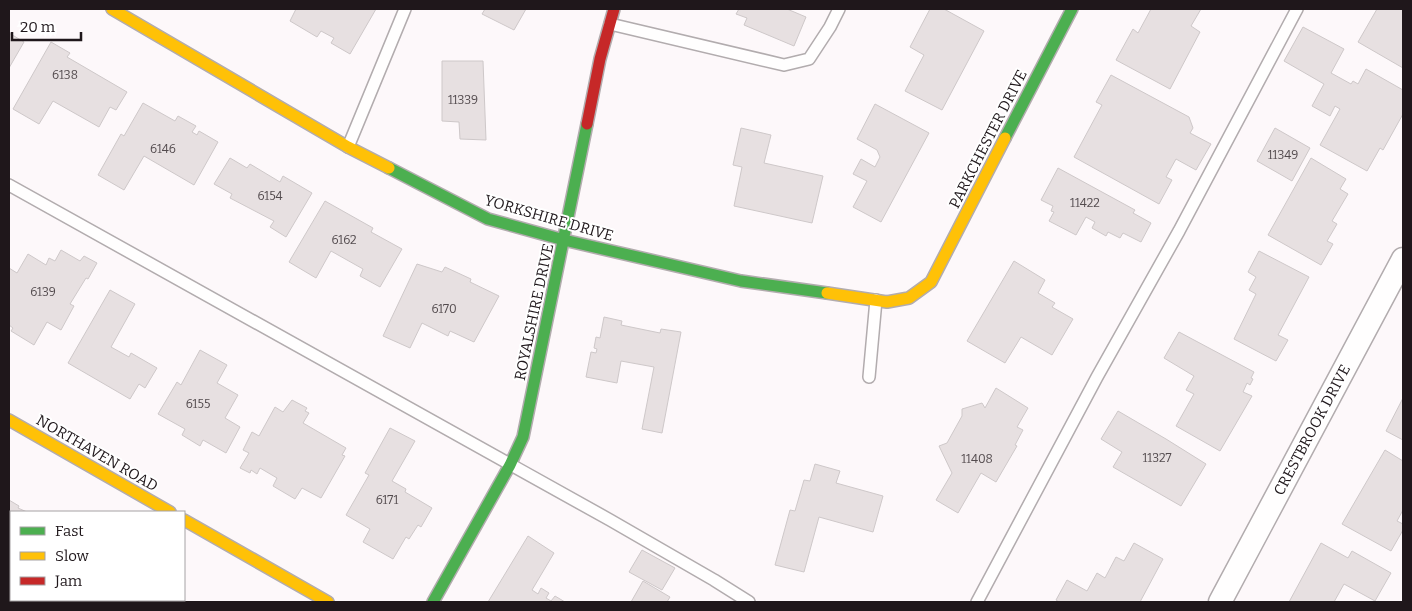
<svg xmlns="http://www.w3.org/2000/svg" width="1412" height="611" viewBox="0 0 1412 611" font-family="Bitter,serif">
  <rect width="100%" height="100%" fill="#fdf8fa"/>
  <path fill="#e7e0e1" stroke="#cec8c9" d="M296,9H376L350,54L331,43L334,38L321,31L317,37L290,21Z
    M485,9H526L514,30L482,14Z
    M739,9H787L806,17L794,46L744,25L747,18L736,14Z
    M930,9H944L984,31L942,110L905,91L924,55L910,47Z
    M1151,9H1201L1191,26L1200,32L1170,89L1116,60L1133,29L1138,33Z
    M1377,9H1403V68L1358,42Z
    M1303,27L1344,49L1331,73L1351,84L1353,81L1358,84L1366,69L1403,90V114L1383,150L1380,148L1367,171L1320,145L1340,109L1335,106L1330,116L1312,106L1324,84L1284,61Z
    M9,33L24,42L9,68Z
    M51,42L70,53L67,57L127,92L116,110L110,107L99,127L53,101L39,124L13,109Z
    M442,61H483L486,140L460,139L459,122L442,121Z
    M1111,75L1189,117L1193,128L1190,133L1211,144L1196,170L1176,159L1166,177L1172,180L1159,204L1074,157L1102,105L1096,102Z
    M143,103L175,121L178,116L196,126L192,132L197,135L199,131L218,142L194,185L144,156L124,190L98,175L121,134L124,136Z
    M875,104L929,133L881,222L853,207L867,181L853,174L861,159L875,167L880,157L877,150L857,139Z
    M741,128L771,135L764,163L823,176L812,223L734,206L742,167L733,165Z
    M1275,128L1310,148L1292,181L1257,161Z
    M230,158L247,168L250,164L280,182L283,176L312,193L286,237L270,227L274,221L230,198L232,194L214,184Z
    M1311,158L1346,179L1340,189L1348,194L1332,221L1337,224L1327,241L1333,244L1321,265L1268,235Z
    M1058,168L1135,210L1133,213L1151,223L1141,242L1123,233L1120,238L1108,232L1106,236L1092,228L1095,222L1086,217L1076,235L1049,221L1054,212L1051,211L1053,206L1041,200Z
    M325,201L373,228L371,232L402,249L380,287L360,276L363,269L331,251L316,278L289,262Z
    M61,250L80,261L84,256L97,263L88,279L86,278L70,304L74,306L61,330L47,322L34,345L11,331L13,328L9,325V268L17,273L28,254L46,265L49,258L55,261Z
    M1259,251L1309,277L1278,335L1288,340L1276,361L1234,339L1256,294L1249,290L1256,277L1248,272Z
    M1014,261L1045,280L1038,293L1055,303L1052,307L1073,319L1052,355L1021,337L1005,363L967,341Z
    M417,264L442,272L445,267L471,279L470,282L499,296L474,342L450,331L448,336L422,323L410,348L383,336Z
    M110,290L135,304L111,347L129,357L131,353L157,368L145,388L139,384L130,399L68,363Z
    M604,317L622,321L621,325L660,333L661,329L681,332L662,433L642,429L654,367L621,361L617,383L586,377L591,352L596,353L597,349L594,348L596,337L600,338Z
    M1179,332L1254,372L1251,378L1253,379L1250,385L1247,383L1243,392L1252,396L1220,451L1176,426L1194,394L1186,390L1194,376L1164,358Z
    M200,350L227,365L217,383L238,395L225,418L240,427L226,453L203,440L200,446L182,435L185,429L158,414L177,382L181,385Z
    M996,388L1028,408L1017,427L1023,430L1015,445L1017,446L996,482L981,473L958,513L936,500L952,473L939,446L947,443L962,416V409L982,403L985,408Z
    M1403,398V440L1386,431Z
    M292,400L307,408L305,411L309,413L303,423L346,448L342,455L345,456L321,498L302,488L295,499L273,486L277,478L260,468L257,474L251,470L250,473L240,468L249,453L243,450L252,432L259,436L275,407L283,412Z
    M1118,411L1166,439L1206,464L1181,506L1113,467L1122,452L1101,439Z
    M390,428L415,441L392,481L406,489L405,492L432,508L421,527L418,525L409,539L406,537L393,559L363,542L370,529L346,515L369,475L365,473Z
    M1385,450L1403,461V510L1397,521L1403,524V530L1391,551L1342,524Z
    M815,464L840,471L836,483L883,496L873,532L819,517L804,572L775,565L790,510L795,511L804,480L810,481Z
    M9,500L19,506L18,508L27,512H11V570L9,569Z
    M528,536L554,553L532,590L538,594L541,588L549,593L546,598L551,601L555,596L565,602H488Z
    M1134,543L1163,559L1140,602H1059L1056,600L1067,580L1087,591L1097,573L1105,578L1116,557L1124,561Z
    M1321,543L1348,558L1352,551L1391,573L1375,601L1344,584L1334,602H1289Z
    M642,550L675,568L662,590L629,572Z
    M643,581L670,597L667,602H631Z
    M54,600H154L153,602H88L86,601L85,602H52Z"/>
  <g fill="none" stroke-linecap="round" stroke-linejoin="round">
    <g stroke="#b2acae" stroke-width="14">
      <path id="lane" d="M610,24L784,65L809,59L830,27L839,9
        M348,147L405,9
        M9,185L610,520L714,580L749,602
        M869,377L876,300
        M977,602L1097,377L1179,231L1297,9"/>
    </g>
    <g stroke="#b2acae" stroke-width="25">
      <path id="street" d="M1220,602L1403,259"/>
    </g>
    <g stroke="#b2acae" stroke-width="14">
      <path id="fast" d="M1005,138L1072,9
        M389,168L488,219L564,240L741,281L827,293
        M433,602L510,465L523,437L587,124"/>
    </g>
    <g stroke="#b2acae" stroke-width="14">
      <path id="slow" d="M112,9L348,147L389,168
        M827,293L887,302L909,298L931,282L1005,138
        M9,420L170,512
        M184,520L328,602"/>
    </g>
    <g stroke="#b2acae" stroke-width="14">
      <path id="jam" d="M587,124L600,59L614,9"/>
    </g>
    <use href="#lane" stroke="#fffefe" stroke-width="11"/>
    <use href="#street" stroke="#fffefe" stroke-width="22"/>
    <use href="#fast" stroke="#4caf50" stroke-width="11"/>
    <use href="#slow" stroke="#ffc107" stroke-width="11"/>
    <use href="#jam" stroke="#c62828" stroke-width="11"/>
  </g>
  <g text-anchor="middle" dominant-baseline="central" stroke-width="4" stroke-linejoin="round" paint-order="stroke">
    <g font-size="12" fill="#534b4e">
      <text x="65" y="75">6138</text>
      <text x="463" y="100">11339</text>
      <text x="163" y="149">6146</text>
      <text x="1283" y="155">11349</text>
      <text x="270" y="196">6154</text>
      <text x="1085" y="203">11422</text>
      <text x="344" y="240">6162</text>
      <text x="43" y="292">6139</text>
      <text x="444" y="309">6170</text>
      <text x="198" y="404">6155</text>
      <text x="1157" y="458">11327</text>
      <text x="977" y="459">11408</text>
      <text x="387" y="500">6171</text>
    </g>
    <g font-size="15" fill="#1f171b" stroke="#fff">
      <text transform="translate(988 139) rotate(-63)">PARKCHESTER DRIVE</text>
      <text transform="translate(549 218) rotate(16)">YORKSHIRE DRIVE</text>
      <text transform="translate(534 312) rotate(-78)">ROYALSHIRE DRIVE</text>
      <text transform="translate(1312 430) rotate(-62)">CRESTBROOK DRIVE</text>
      <text transform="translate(97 453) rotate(30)">NORTHAVEN ROAD</text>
    </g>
  </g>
  <rect width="1412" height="611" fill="none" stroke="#1f171b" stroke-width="20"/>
  <rect x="10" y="511" width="175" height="90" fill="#ffffff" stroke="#a5a2a4"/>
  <rect x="20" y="527" width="25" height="8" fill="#4caf50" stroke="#a5a2a4"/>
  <text x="55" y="536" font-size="15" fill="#1f171b">Fast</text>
  <rect x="20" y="552" width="25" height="8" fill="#ffc107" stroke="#a5a2a4"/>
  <text x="55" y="561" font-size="15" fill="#1f171b">Slow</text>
  <rect x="20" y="577" width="25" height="8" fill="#c62828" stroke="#a5a2a4"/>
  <text x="55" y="586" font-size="15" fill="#1f171b">Jam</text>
  <path d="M12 32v8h69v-8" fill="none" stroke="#1f171b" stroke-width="2.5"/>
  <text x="20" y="32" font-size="15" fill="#1f171b" stroke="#ffffff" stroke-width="4" paint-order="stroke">20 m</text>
</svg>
